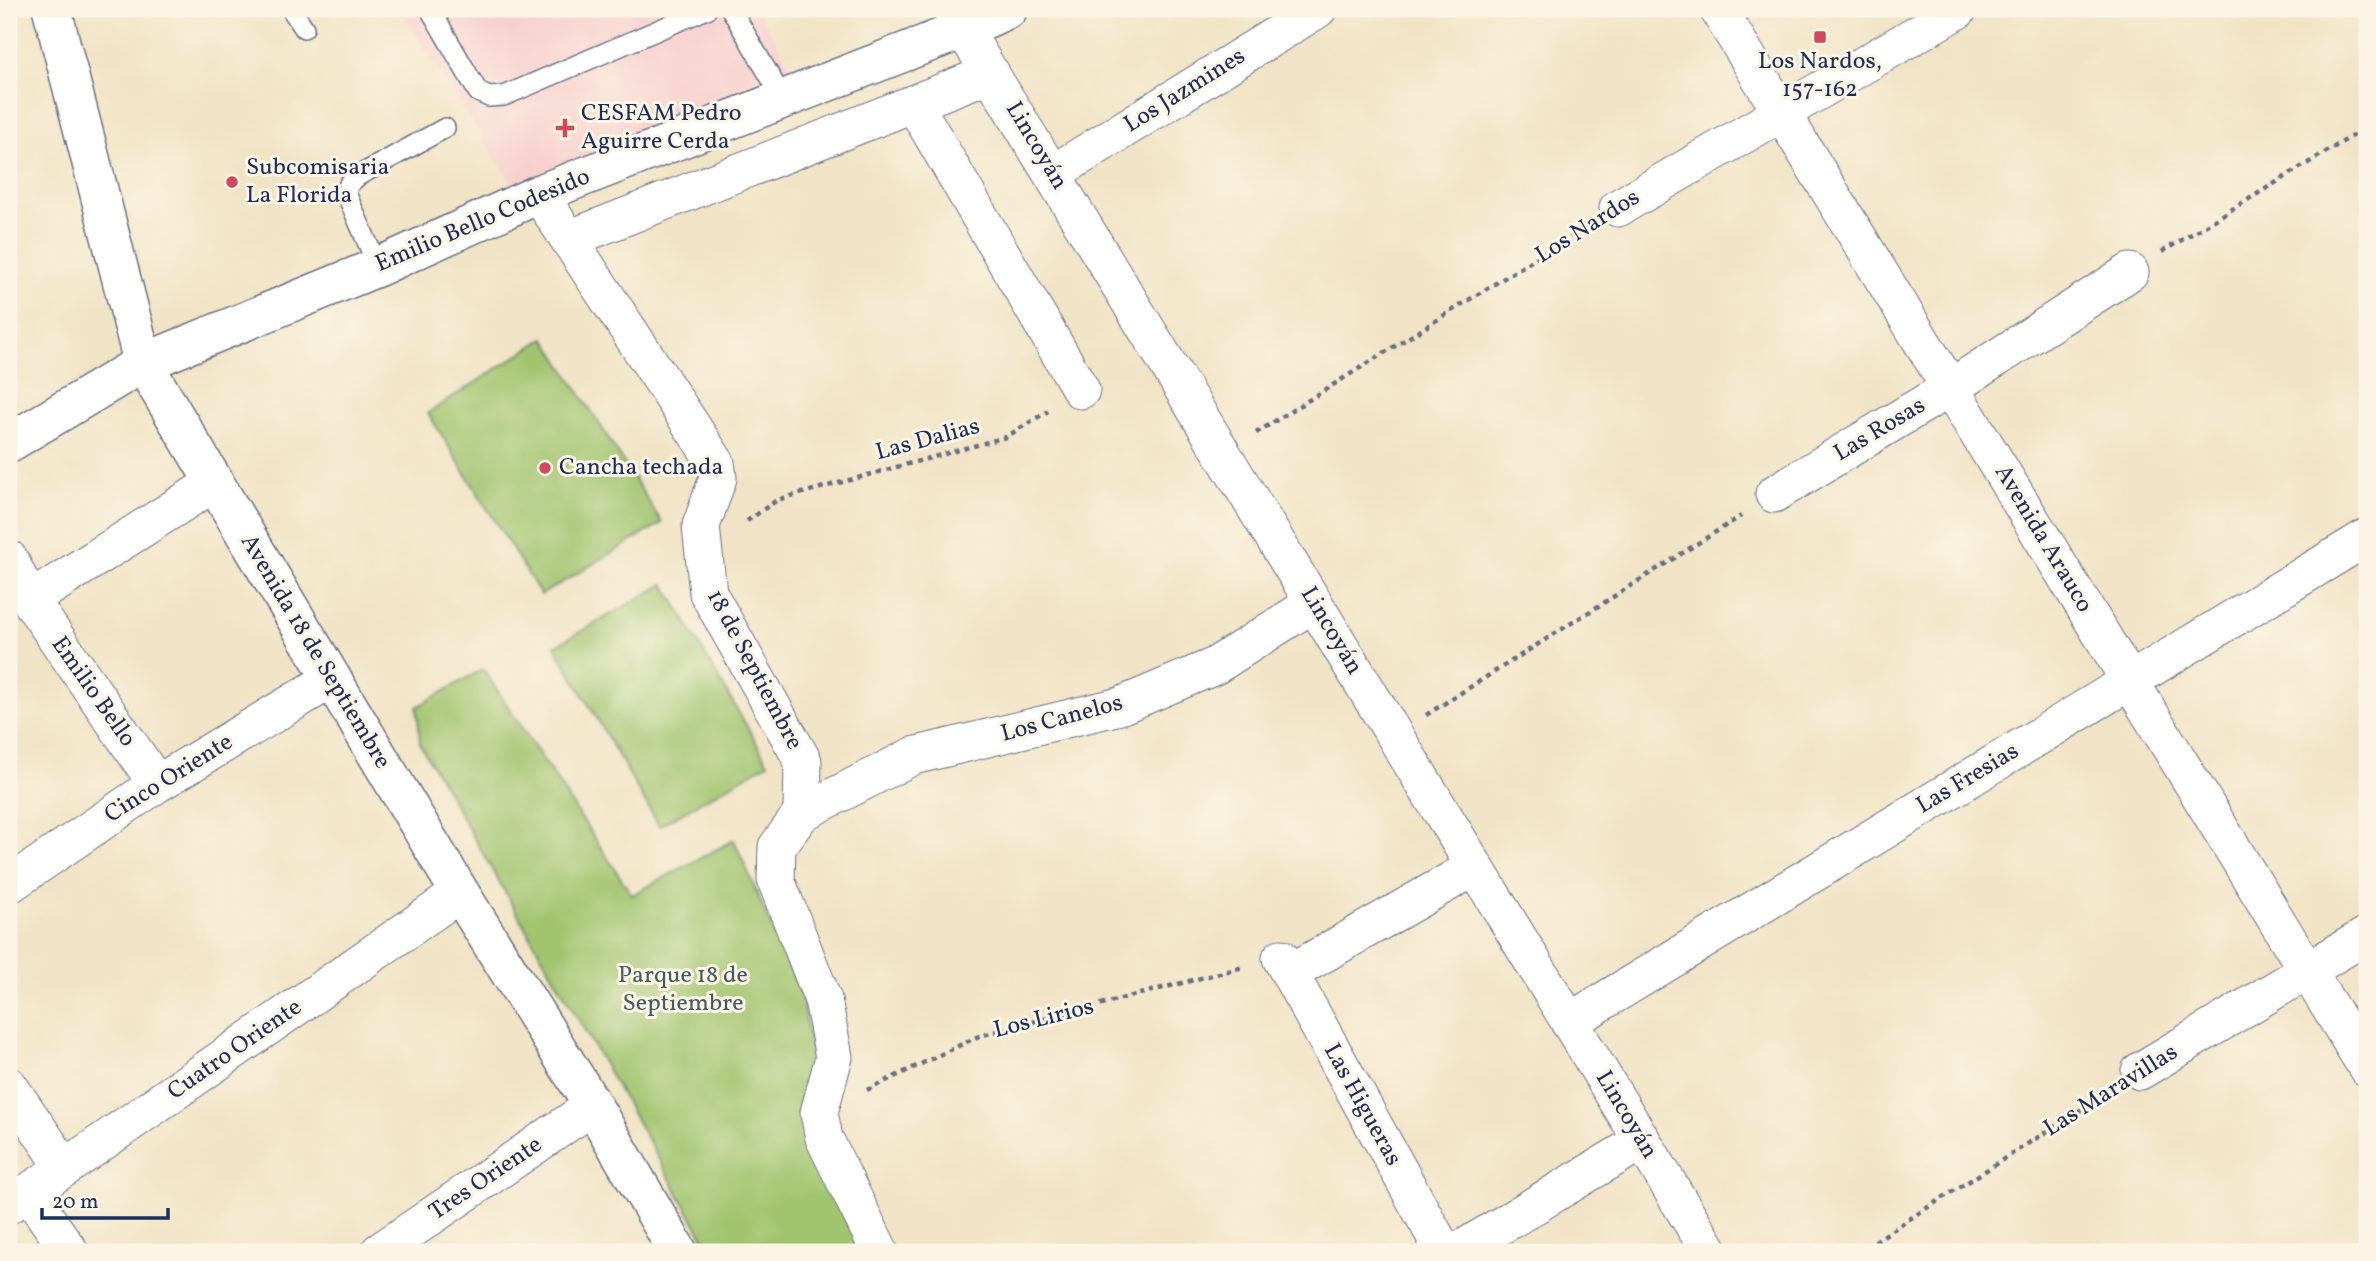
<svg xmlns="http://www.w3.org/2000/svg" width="2376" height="1261" viewBox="0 0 2376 1261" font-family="Vollkorn,serif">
  <rect width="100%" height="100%" fill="#fcf5e5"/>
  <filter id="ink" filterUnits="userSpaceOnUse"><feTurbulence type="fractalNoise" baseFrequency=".0143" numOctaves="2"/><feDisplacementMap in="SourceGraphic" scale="14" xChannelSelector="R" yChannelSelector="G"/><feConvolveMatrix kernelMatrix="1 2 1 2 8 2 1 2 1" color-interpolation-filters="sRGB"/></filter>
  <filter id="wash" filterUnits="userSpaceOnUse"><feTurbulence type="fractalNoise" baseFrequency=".00686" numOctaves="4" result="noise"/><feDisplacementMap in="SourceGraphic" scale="28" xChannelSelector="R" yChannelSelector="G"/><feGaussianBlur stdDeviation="1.57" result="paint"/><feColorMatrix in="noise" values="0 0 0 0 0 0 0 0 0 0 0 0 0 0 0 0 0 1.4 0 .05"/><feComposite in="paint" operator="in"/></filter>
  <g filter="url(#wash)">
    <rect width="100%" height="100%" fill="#f1e3c5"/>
    <path fill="#f7d0cd" d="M399,9H757L792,69L515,188Z"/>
    <path fill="#a1c46e" stroke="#5e7a66" stroke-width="2" d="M545,338L662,523L541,595L428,413Z
      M664,584L768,763L659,826L555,646Z
      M483,669L632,895L734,840L802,997L815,1078L865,1252H712L420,744L417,707Z"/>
  </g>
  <g filter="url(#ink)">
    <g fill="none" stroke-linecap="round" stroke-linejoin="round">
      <g stroke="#666e82" stroke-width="22">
        <path id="service" d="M291,9L304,28
          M430,9L478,92L489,97L504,96L707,9
          M731,9L783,99
          M378,267L346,193L349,184L358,176L445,128"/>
      </g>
      <g stroke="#666e82" stroke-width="39">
        <path id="minor" d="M951,9L1710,1252
          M1718,9L2367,1068
          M914,104L1081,390
          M1052,174L1318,9
          M539,194L716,463L718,478L701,526L708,593L803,761L802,813L777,847L776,880L823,1000L834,1057L819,1113L824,1138L880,1252
          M1618,208L1958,10
          M569,239L991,73
          M1774,494L1950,388L2130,272
          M9,559L30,600L157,784
          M30,600L214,483
          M802,813L913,756L1120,706L1215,666L1314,603
          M9,885L157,784L332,679
          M1281,958L1444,1252
          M1290,973L1475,867
          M1569,1022L2367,537
          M2140,1071L2367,935
          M9,1086L65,1168
          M28,1192L70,1252
          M9,1205L65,1168L460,893
          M379,1252L593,1106
          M1457,1252L1642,1141"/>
      </g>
      <g stroke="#666e82" stroke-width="41">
        <path id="tertiary" d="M9,443L143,363L378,267L539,194L964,29L1008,9"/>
      </g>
      <g stroke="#666e82" stroke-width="41">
        <path id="primary" d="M52,9L143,363L460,893L593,1106L678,1252"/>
      </g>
      <path stroke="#666e82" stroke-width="4.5" stroke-dasharray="5 5" stroke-linecap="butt" d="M2162,252L2367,127
        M1256,433L1584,228
        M747,521L777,500L1006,437L1048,411
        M1426,715L1741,516
        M867,1090L979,1036L1243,967
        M1858,1252L2107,1093"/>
      <use href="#service" stroke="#fff" stroke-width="19"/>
      <use href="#minor" stroke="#fff" stroke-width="37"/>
      <use href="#tertiary" stroke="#fff" stroke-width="38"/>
      <use href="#primary" stroke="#fff" stroke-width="38"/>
    </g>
  </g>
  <g fill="#d1495b" stroke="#fcf5e5" stroke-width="2.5">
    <rect x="1813" y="30" width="14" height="14" rx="3.5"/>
    <path d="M561.5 117.5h7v7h7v7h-7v7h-7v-7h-7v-7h7z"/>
    <circle cx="232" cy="182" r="7"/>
    <circle cx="545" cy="468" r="7"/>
  </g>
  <g text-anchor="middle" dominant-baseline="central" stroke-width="6" stroke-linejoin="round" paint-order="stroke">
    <g font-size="24" fill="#1b2f5e" stroke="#fcf5e5" text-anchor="start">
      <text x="1820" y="62" text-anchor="middle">Los Nardos,<tspan x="1820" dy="28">157-162</tspan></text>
      <text x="581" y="114">CESFAM Pedro<tspan x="581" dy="28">Aguirre Cerda</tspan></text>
      <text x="246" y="168">Subcomisaria<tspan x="246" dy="28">La Florida</tspan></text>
      <text x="559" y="468">Cancha techada</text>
    </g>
    <g font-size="24" fill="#1b2f5e" stroke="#fcf5e5">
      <text transform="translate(1185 91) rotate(-32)">Los Jazmines</text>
      <text transform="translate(1036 146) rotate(59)">Lincoyán</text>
      <text transform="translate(483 221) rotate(-23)">Emilio Bello Codesido</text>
      <text transform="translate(1588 227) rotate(-32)">Los Nardos</text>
      <text transform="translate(1880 430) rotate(-31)">Las Rosas</text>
      <text transform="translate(928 440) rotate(-15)">Las Dalias</text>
      <text transform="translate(2043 539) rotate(59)">Avenida Arauco</text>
      <text transform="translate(1331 631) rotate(59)">Lincoyán</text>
      <text transform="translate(315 652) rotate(59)">Avenida 18 de Septiembre</text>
      <text transform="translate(754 670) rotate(62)">18 de Septiembre</text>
      <text transform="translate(93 692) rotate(55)">Emilio Bello</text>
      <text transform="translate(1062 719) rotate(-15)">Los Canelos</text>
      <text transform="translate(169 779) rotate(-32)">Cinco Oriente</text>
      <text transform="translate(1968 779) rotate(-31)">Las Fresias</text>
      <text transform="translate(1044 1019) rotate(-14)">Los Lirios</text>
      <text transform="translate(235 1050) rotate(-35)">Cuatro Oriente</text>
      <text transform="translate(2111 1091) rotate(-32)">Las Maravillas</text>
      <text transform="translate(1362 1105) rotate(61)">Las Higueras</text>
      <text transform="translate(1626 1115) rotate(59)">Lincoyán</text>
      <text transform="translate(486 1179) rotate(-34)">Tres Oriente</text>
    </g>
    <g font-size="24" fill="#435c63" stroke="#fcf5e5">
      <text x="683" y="976">Parque 18 de<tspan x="683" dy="28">Septiembre</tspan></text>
    </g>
  </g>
  <rect width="2376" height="1261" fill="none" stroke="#fcf5e5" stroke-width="35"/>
  <path d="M42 1208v10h126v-10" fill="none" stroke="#1b2f5e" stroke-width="3.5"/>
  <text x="52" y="1208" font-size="21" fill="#1b2f5e" stroke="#fcf5e5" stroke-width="5" paint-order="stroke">20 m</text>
</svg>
